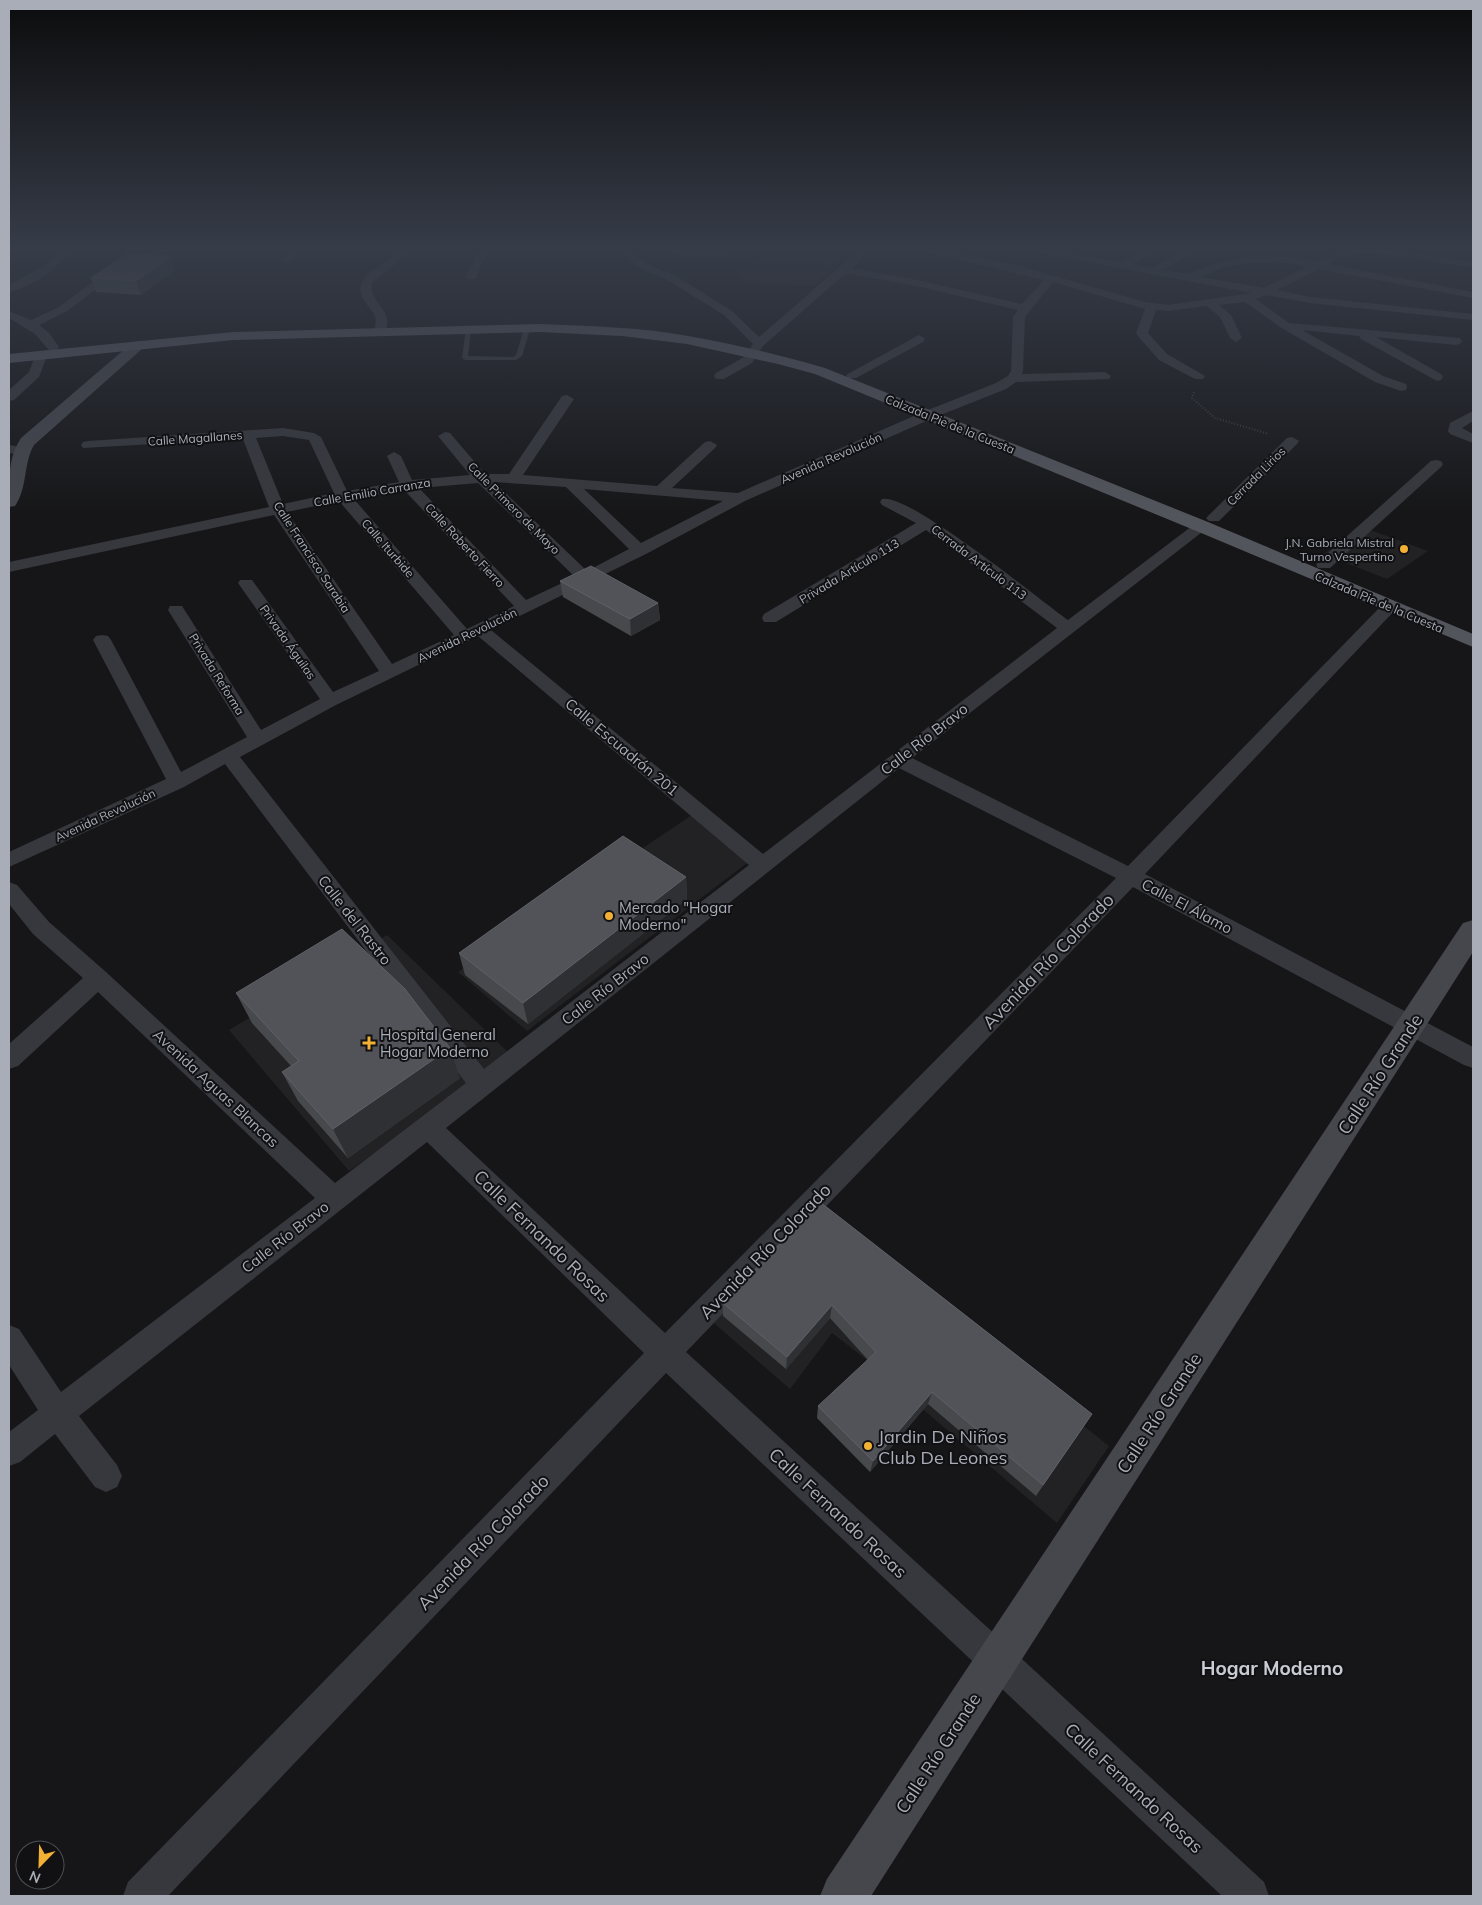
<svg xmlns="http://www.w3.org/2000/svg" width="1482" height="1905" viewBox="0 0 1482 1905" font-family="Mulish,sans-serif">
  <rect width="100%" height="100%" fill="#161618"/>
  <path fill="#222225" d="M774,253L845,257L813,286L743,282L744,278L739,275L749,263L760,257Z
    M1365,528L1428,551L1387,579L1323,554Z
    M692,815L751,860L527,1031L458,972Z
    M387,935L512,1056L349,1171L229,1030Z
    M817,1215L1109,1446L1057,1523L919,1406L872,1364L832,1333L790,1389L708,1318Z"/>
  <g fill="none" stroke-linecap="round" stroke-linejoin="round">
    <path stroke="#3d3f44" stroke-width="2" stroke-dasharray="1 2" stroke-linecap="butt" d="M1194,392L1192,398L1215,418L1269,434"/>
    <path fill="#37383d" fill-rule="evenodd" d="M527,327L530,329L522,356L516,360H465L462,358L466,329L471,330L468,356L513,357L516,355L524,329Z"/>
    <path fill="#37383d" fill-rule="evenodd" d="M62,250H72C59,268 30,288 9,292V285L44,266Z
      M154,250H168L126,267L67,311L39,325L49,333L59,347L57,350H49L35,334L9,318V311L31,320L59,307L118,263Z
      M291,250H301L291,261H283L282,259Z
      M398,250H408L401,260L372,283C368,305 398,310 383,335L379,336L373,332C380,314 372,314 364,300C349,276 387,265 398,250Z
      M478,250H488L475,279H467L466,277Z
      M624,250H634L638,257L651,266L674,275L732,311L759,337L859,250H870L852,268L917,280L1022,304L1044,280L927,252L926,250H944L1019,266L1145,302L1168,305L1252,293L1039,253L1034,250H1054L1121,262L1145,250H1157L1156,252L1133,264L1153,268L1184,250H1196L1195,252L1164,270L1188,274L1216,263L1254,256L1288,257L1316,262L1338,251L1345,250H1391L1473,262V268C1437,263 1380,248 1345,256C1339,257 1333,262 1328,264L1473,292V298L1319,269L1277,290L1310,297L1473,314V320L1310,303L1266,295L1256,299L1289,323L1460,338L1462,341L1460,344L1456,345L1376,337L1441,374L1443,377L1441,380L1437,381L1361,339L1359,336L1302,330L1383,376L1406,384L1407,387L1406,390L1401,391L1375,382L1280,327L1245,302L1219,305L1231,315L1242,338L1236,342L1230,338L1220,317L1207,306L1168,311L1156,310L1148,333L1167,354L1205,376L1203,379H1195L1159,360L1138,336L1136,333L1145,309L1053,282L1025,317L1023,371L1022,374L1105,372L1111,376L1109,379L1016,382L1006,389L933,418L745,501L646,554L491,630L763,854L1057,628L926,530L776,622H764L762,618L764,614L916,523L882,505L880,502L882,499C908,492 1040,600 1068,620L1196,523H1206L1209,526L1206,529L912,758L1128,866L1384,603H1396L1398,607L1145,874L1473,1047V1068L1464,1065L1133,887L686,1352L1010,1648L1264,1882L1269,1896H1222L666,1373L168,1896H123L128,1882L644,1353L427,1142L79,1416L117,1465L122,1476L117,1487L106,1492L95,1487L55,1434L20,1462L9,1466V1432L38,1410L9,1365V1325L19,1329L61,1392L315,1198L98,992L18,1066L9,1069V1044L83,978L33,934L9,904V882L17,885L49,922L106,972L335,1183L466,1083L225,764L184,787L9,867V852L166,779L93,640L96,636L102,635L108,636L111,640L181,772L247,737L168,610L170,606H182L261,730L320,699L238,583L240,580H252L333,692L379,671L274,515L9,572V562L269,507L243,439L83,448L81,445L83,442L88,441L283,428L314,433L321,437L347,491L399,482L387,456L394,452L401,456L412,480L470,475L438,436L445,432L450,433L485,474H509L562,396L567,395L574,399L523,475L657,486L705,442L710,441L717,445L715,448L672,488L738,493L923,412L996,383L1008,376L1011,371L1013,317L1018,310L917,286L846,273L763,346L752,363L724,379H716L714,376L716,373L744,357L753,344L724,315L666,279L643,270L630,261ZM1254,262L1288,263L1307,267L1264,288L1201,277L1224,267ZM283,436L309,440L334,493L283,504L256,438ZM494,482L566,487L629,549L587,571ZM478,483L575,577L526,600L419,488ZM584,489L723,501L641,543ZM404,490L514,606L467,629L353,498ZM339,501L454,635L392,664L287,512ZM478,636L749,865L484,1069L240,757L336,705ZM899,768L1116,878L665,1333L446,1128Z
      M664,250H737C728,259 674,259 664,250Z
      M919,335L925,339L923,342L856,378H848L846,375Z
      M41,352L47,356L39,377L14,400L9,401V390L29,372L35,356Z
      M1473,411V421L1462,428L1473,434V443L1450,434L1448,431L1450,423Z
      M1292,437L1299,441L1297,444L1219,521H1209L1206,518L1209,515L1287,438Z
      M9,445L26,448L28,451L21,455L9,453Z
      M1436,460L1441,461L1443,464L1441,467L1330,568H1318L1316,565L1318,562L1431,461Z"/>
    <path fill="#45474d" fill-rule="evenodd" d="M138,341L143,342L145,345L143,348L34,445C23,464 28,487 15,506L9,507C9,483 7,459 21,438L133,342Z
      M1473,920V952L871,1896H820L827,1879L1463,923Z"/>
    <path fill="#53555c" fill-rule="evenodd" d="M540,324C589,326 639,327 688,336C734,344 780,355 825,368L1208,522L1473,634V647L1194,530L815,374L778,364L687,344L622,336L540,332L233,340L9,363V354L233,332Z"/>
  </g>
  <path fill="#47494d" d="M171,256L175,270L141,295L96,292L91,278Z
    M560,581L658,603L660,620L631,636L563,597Z
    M686,877L687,899L528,1024L465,975L459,953Z
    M236,993L460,1078L348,1158L298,1101L282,1072L291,1066L252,1023Z
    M820,1202L1092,1414L1036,1496L928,1404L870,1472L817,1418L818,1406L868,1360L830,1318L786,1369L723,1316V1303Z"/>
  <path fill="#2f3033" d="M171,256L175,270L141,295L136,281Z
    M658,603L660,620L631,636L630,619Z
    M686,877L687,899L528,1024L523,1003Z
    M450,1048L460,1078L348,1158L333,1129Z
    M832,1305L830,1318L786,1369L787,1357Z
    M932,1392L928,1404L870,1472L873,1461Z"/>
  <path fill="#525359" stroke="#5f6168" d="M127,254L171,256L136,281L91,278Z
    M591,566L658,603L630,619L560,581Z
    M623,836L686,877L523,1003L459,953Z
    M342,929L405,989L450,1048L333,1129L282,1072L299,1061L236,993Z
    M820,1202L1092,1414L1043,1485L932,1392L873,1461L818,1406L876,1352L832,1305L787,1357L723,1303Z"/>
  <linearGradient id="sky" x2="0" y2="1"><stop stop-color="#0c0c0d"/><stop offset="0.48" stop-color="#363c48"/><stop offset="1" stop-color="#363c48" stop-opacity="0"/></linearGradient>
  <rect width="1482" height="516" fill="url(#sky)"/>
  <g fill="#f2b134" stroke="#111113" stroke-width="2">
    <circle cx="1404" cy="549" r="5"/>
    <circle cx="609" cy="916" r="5"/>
    <path d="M366.5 1035.5h5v5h5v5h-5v5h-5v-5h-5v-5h5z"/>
    <circle cx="868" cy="1446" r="5"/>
  </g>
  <g text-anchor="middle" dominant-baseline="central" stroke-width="4" stroke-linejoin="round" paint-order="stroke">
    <g font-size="12" fill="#a8adb8" stroke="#111113">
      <text transform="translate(950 424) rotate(22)">Calzada Pie de la Cuesta</text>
      <text transform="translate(195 438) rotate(-4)">Calle Magallanes</text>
      <text transform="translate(831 458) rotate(-24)">Avenida Revolución</text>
      <text transform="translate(1256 476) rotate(-45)">Cerrada Lirios</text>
      <text transform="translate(372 492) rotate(-10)">Calle Emilio Carranza</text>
      <text transform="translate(514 508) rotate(45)">Calle Primero de Mayo</text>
      <text transform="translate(465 545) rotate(47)">Calle Roberto Fierro</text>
      <text transform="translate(388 548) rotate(49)">Calle Iturbide</text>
      <text transform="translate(312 557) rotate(57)">Calle Francisco Sarabia</text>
      <text transform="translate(979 562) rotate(37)">Cerrada Artículo 113</text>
      <text transform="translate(849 571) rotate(-31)">Privada Artículo 113</text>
      <text transform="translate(1379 602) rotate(23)">Calzada Pie de la Cuesta</text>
      <text transform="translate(467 635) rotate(-26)">Avenida Revolución</text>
      <text transform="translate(288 642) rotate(55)">Privada Águilas</text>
      <text transform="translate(217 674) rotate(58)">Privada Reforma</text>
      <text transform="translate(105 815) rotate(-25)">Avenida Revolución</text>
    </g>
    <g font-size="12" fill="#a8adb8" stroke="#111113" text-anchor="end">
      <text x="1394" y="542">J.N. Gabriela Mistral<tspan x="1394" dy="14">Turno Vespertino</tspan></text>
    </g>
    <g font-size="15" fill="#a8adb8" stroke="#111113">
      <text transform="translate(924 739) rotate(-38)">Calle Río Bravo</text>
      <text transform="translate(622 747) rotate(40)">Calle Escuadrón 201</text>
      <text transform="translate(1187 906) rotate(28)">Calle El Álamo</text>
      <text transform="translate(355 920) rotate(52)">Calle del Rastro</text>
      <text transform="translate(605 989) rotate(-38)">Calle Río Bravo</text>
      <text transform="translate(216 1088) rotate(43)">Avenida Aguas Blancas</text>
      <text transform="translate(285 1237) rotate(-38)">Calle Río Bravo</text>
    </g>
    <g font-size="15" fill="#a8adb8" stroke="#111113" text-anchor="start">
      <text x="619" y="907">Mercado "Hogar<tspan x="619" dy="17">Moderno"</tspan></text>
      <text x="380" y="1034">Hospital General<tspan x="380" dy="17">Hogar Moderno</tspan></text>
    </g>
    <g font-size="18" fill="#a8adb8" stroke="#111113">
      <text transform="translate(1048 961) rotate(-46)">Avenida Río Colorado</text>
      <text transform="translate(1380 1074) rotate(-57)">Calle Río Grande</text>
      <text transform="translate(542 1236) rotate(44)">Calle Fernando Rosas</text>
      <text transform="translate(765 1251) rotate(-46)">Avenida Río Colorado</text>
      <text transform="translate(1159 1413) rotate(-57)">Calle Río Grande</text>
      <text transform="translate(838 1513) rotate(43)">Calle Fernando Rosas</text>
      <text transform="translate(483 1542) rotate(-46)">Avenida Río Colorado</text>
      <text transform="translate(938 1753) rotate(-57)">Calle Río Grande</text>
      <text transform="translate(1134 1788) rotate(43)">Calle Fernando Rosas</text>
    </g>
    <g font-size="18" fill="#a8adb8" stroke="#111113" text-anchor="start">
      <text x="878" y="1436">Jardin De Niños<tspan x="878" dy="21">Club De Leones</tspan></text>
    </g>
    <g font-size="19" font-weight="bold" fill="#c9ccd4" stroke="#111113">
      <text x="1272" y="1668">Hogar Moderno</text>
    </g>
  </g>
  <rect width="1482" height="1905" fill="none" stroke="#a8adb8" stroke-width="20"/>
  <g transform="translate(40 1865) rotate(203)"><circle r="24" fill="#111113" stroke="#4d4f55"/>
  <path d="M0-4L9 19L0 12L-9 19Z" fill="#f2b134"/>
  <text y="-8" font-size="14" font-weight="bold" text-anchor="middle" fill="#a8adb8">N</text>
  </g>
</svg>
